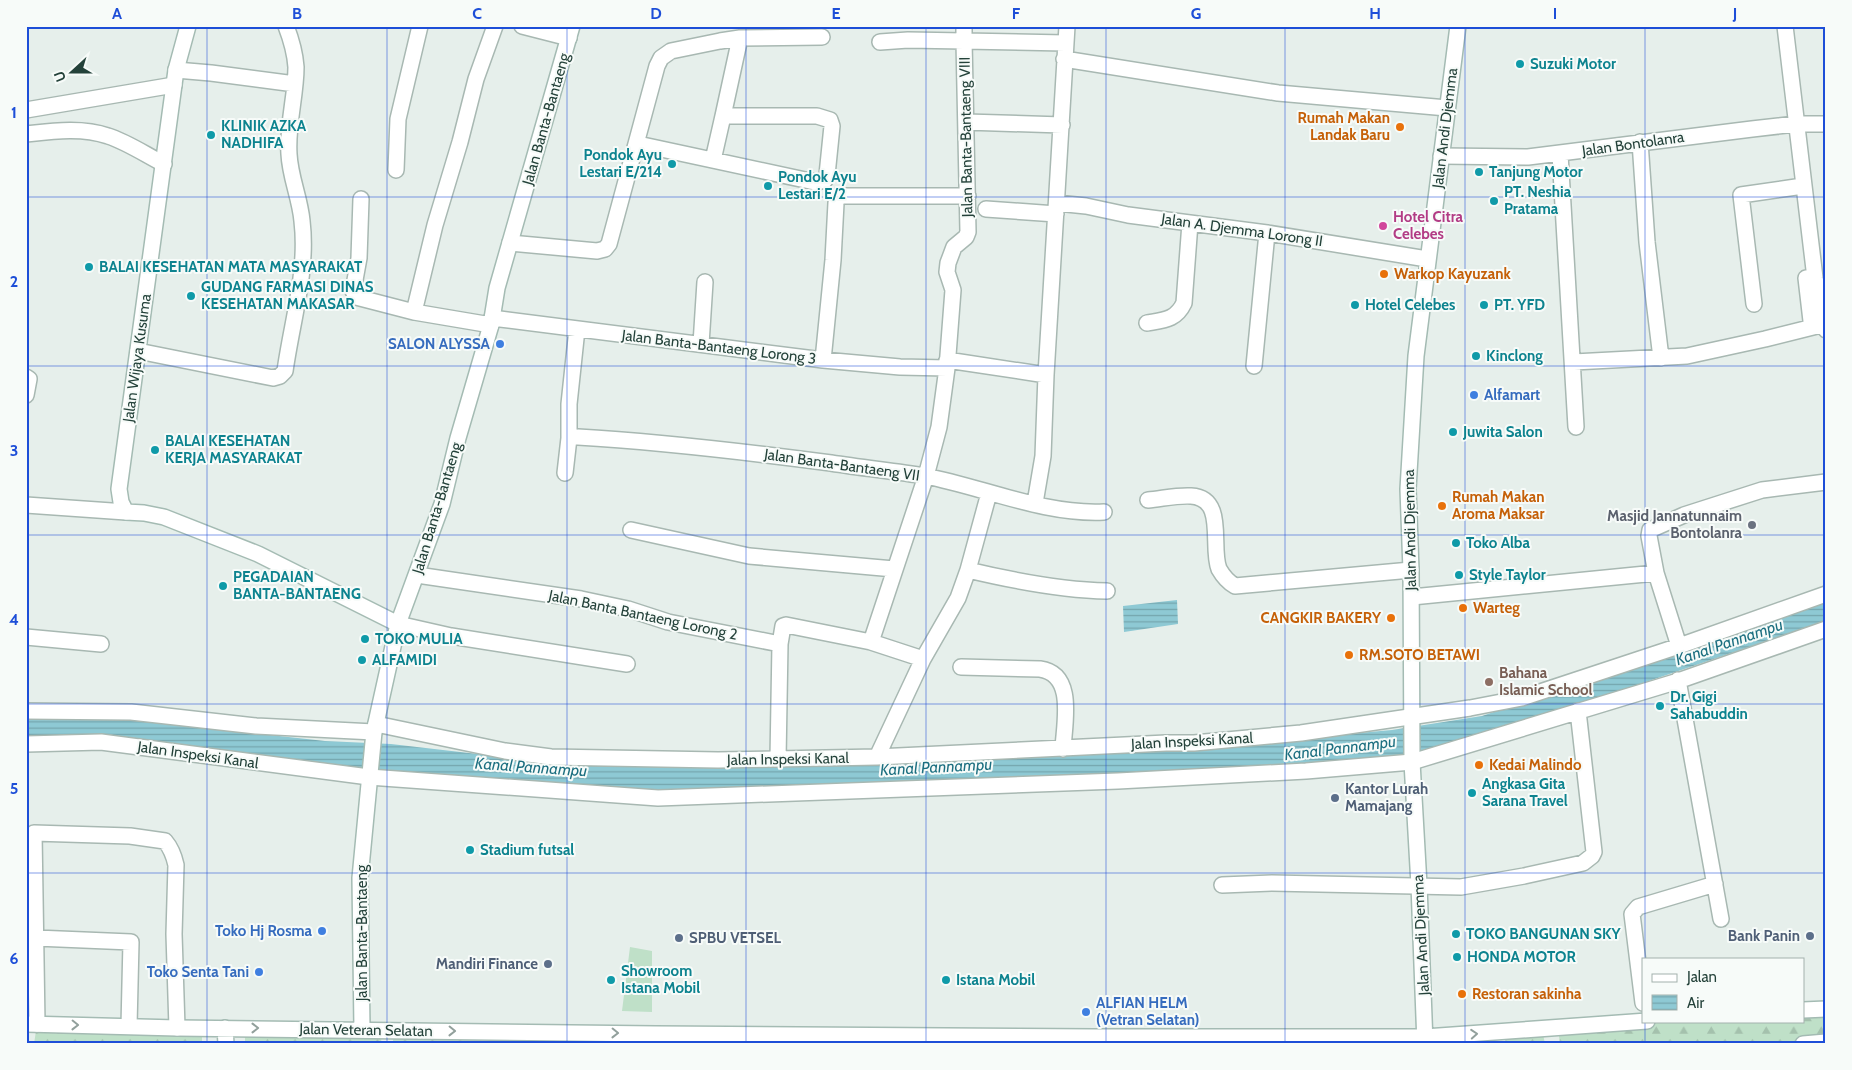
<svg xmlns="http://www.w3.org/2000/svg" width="1852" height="1070" viewBox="0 0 1852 1070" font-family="Cabin,sans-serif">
  <defs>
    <pattern id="forest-firs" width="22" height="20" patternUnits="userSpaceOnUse" patternTransform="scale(1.25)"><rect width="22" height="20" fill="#bfe0c8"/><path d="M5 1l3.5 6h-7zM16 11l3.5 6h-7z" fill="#a4c1ad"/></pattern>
    <pattern id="water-rules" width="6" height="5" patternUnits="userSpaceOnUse" patternTransform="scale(1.25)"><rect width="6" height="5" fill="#8ec9d4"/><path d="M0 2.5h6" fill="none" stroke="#74a5ad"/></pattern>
  </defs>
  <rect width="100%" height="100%" fill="#e6efeb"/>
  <path fill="url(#forest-firs)" d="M1826,1008V1042L1802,1044H1560L1558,1028L1647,1021H1803V1010Z
    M37,1024L202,1028V1044H34Z
    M245,1028L382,1030L381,1044H245Z
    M1542,1029L1545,1044H1506L1504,1032Z
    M393,1030L482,1031L481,1044H393Z
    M494,1031L722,1034L723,1044H493Z"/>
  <path fill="#bfe0c8" d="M630,947L652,951V1012L622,1011Z
    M495,1041L582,1044H495Z"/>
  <path fill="url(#water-rules)" d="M1826,599V621L1525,723L1402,757L1160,773L668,791L361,769L106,734L26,738V719L104,717L325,741L391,744L548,762L1198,751L1291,739L1392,730L1482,716Z
    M1177,600L1178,624L1124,632L1123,606Z"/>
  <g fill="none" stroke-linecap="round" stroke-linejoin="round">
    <g stroke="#a8b8b2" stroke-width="18">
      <path id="street" d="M522,26L569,38
        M964,26V41L1065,43
        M1785,26L1815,278L1826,330
        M1064,59L1278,93L1447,108
        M176,70L211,73L295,84
        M26,110L174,85
        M966,122L1062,125
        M26,134C53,131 82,127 108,136C127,142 146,155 164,164
        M1640,142L1647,242L1661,358
        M638,144L810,181L817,182L825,180L827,175L832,126L830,120L817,116H723L740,38
        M1560,154L1576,427
        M1441,156L1528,157L1752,129L1796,124H1826
        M713,160L723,116
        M396,170L398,119L420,26
        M361,199L359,258L353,291L356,297L414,312L491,325
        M1057,203L1086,206L1128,215L1267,233L1427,259
        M986,209L1056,214
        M510,243L597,251L605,249L609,244L657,66L661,58L671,51L720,41L740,38L822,37
        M1806,278L1811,321
        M1754,304L1741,195L1796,187
        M414,312L435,225L460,142L476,79L495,26
        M492,318L823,360L900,367L947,368
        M1147,323C1164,320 1176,320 1184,303L1190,223
        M701,344L705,282
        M138,351L273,378L280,376L285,371C292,321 308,271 302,221C300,198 290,177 289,154C287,124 296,96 296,67C295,53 291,39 286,26
        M823,360L833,260L836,203L838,196H968
        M947,360L1046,375L1067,26
        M1574,362L1687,356L1765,339L1825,324
        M1254,366L1267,233
        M26,377L29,379L26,395
        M578,437C663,442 747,452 831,463C862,468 894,471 925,476C983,487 1044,515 1104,512
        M565,473L569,438V404L577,329
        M1148,500C1161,499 1177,495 1191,496C1227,498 1210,547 1219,569C1223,576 1228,582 1235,586L1411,570
        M1035,503L1043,456L1046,375
        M26,505L126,512
        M631,530L749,556L894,569
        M968,570C1014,581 1060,590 1107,591
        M417,575L581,599L628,609L668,622L780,644
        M1412,597L1656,573
        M398,624L451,636L627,664
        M26,637L101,644
        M1679,646L1656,573L1649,536L1650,530L1684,515L1762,490L1826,482
        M923,659L958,598L968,570L989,493
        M961,667L1040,669C1076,674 1064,724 1063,749
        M1678,680L1721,919
        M26,711L131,712L256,726L374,732
        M376,724L505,751L551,757L718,760L877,757L1166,743H1194L1301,733L1470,708L1522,698L1679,646L1826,594
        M26,744L101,742L369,777L658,798L1118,781L1306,771L1412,762L1675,682L1826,629
        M877,757L923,659L871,642L926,476L939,427L947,368L953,290L947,272L948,263L954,247L966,237L968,232L964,41L908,40L880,42
        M778,759L780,644L783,626L786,625L871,642
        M1222,885L1272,883L1461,887L1524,876L1583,863L1592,856L1594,852L1578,711
        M36,938L131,942L129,1026
        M1643,1003L1632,914L1638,907L1715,884
        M37,1024L34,833L130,836L165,841C171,848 174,856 176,865L174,934L177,1028"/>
    </g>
    <g stroke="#a4bbb3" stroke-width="18">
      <path id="secondary" d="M188,26L176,70L119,489L121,502L126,512L144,513L164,517L258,554L398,624
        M1803,1010L1826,1009
        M26,1024L177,1028L656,1034L1095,1037H1425L1647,1021
        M225,1028L226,1044
        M362,1029L360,878L374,732L398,624L442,504L458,438L491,325L497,288L572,26
        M1425,1044L1419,885L1412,762L1411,570L1408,489L1416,356L1458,26
        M1803,1044L1826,1042"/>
    </g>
    <use href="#street" stroke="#fff" stroke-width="15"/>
    <use href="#secondary" stroke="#fff" stroke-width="15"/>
  </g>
  <defs><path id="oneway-chevron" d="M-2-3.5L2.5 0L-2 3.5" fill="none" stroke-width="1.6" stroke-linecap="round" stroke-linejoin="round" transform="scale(1.25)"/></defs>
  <g stroke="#92a09c">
    <use href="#oneway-chevron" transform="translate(75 1025) rotate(1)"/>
    <use href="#oneway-chevron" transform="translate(255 1028)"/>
    <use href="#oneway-chevron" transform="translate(452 1031) rotate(1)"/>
    <use href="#oneway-chevron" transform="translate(615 1033) rotate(1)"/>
    <use href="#oneway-chevron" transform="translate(1474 1034) rotate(-4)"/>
  </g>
  <path fill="none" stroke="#1d4ed8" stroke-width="1" stroke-opacity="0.55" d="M207,26V1044M387,26V1044M567,26V1044M746,26V1044M926,26V1044M1106,26V1044M1285,26V1044M1465,26V1044M1645,26V959M26,197H1826M26,366H1826M26,535H1826M26,704H1826M26,873H1826M1645,1021V1044"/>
  <g fill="#0f9aa8" stroke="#f7fbf9" stroke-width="2">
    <circle cx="1520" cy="64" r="5"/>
    <circle cx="211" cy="135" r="5"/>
    <circle cx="672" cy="164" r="5"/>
    <circle cx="1479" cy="172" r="5"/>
    <circle cx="768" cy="186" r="5"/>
    <circle cx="1494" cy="201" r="5"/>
    <circle cx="89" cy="267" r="5"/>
    <circle cx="191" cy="296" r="5"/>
    <circle cx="1355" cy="305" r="5"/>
    <circle cx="1484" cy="305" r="5"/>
    <circle cx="1476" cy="356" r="5"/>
    <circle cx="1453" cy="432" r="5"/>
    <circle cx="155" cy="450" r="5"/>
    <circle cx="1456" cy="543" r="5"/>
    <circle cx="1459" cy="575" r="5"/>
    <circle cx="223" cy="586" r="5"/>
    <circle cx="365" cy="639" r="5"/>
    <circle cx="362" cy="660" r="5"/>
    <circle cx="1660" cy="706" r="5"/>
    <circle cx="1472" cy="793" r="5"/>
    <circle cx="470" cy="850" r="5"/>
    <circle cx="1456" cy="934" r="5"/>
    <circle cx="1457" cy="957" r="5"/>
    <circle cx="611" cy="980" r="5"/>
    <circle cx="946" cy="980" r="5"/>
  </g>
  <g fill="#e8710a" stroke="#f7fbf9" stroke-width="2">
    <circle cx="1400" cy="127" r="5"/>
    <circle cx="1384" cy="274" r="5"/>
    <circle cx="1442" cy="506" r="5"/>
    <circle cx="1463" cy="608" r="5"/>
    <circle cx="1391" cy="618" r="5"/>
    <circle cx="1349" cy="655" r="5"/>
    <circle cx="1479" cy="765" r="5"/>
    <circle cx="1462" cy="994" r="5"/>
  </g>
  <circle fill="#d1479c" stroke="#f7fbf9" stroke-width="2" cx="1383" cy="226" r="5"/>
  <g fill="#3f7fe0" stroke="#f7fbf9" stroke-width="2">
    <circle cx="500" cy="344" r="5"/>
    <circle cx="1474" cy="395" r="5"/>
    <circle cx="322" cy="931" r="5"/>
    <circle cx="259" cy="972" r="5"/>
    <circle cx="1086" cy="1012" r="5"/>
  </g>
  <circle fill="#6b7280" stroke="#f7fbf9" stroke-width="2" cx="1752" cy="525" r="5"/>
  <circle fill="#8d6e63" stroke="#f7fbf9" stroke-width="2" cx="1489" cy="682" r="5"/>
  <g fill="#5c6f8a" stroke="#f7fbf9" stroke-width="2">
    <circle cx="1335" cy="798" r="5"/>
    <circle cx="1810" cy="936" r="5"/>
    <circle cx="679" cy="938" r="5"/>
    <circle cx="548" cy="964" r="5"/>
  </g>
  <g text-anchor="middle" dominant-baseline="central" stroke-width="4" stroke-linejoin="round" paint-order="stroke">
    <g font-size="15" font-weight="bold" fill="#0d838f" stroke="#f7fbf9" text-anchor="start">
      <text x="1530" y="64">Suzuki Motor</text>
      <text x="221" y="126">KLINIK AZKA<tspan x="221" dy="17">NADHIFA</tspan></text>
      <text x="662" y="155" text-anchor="end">Pondok Ayu<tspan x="662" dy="17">Lestari E/214</tspan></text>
      <text x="1489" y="172">Tanjung Motor</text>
      <text x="778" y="177">Pondok Ayu<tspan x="778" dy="17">Lestari E/2</tspan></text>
      <text x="1504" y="192">PT. Neshia<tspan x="1504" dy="17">Pratama</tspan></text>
      <text x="99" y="267">BALAI KESEHATAN MATA MASYARAKAT</text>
      <text x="201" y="287">GUDANG FARMASI DINAS<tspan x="201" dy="17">KESEHATAN MAKASAR</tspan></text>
      <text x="1365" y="305">Hotel Celebes</text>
      <text x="1494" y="305">PT. YFD</text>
      <text x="1486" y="356">Kinclong</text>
      <text x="1463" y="432">Juwita Salon</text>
      <text x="165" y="441">BALAI KESEHATAN<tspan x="165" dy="17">KERJA MASYARAKAT</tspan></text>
      <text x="1466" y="543">Toko Alba</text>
      <text x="1469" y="575">Style Taylor</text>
      <text x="233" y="577">PEGADAIAN<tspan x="233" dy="17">BANTA-BANTAENG</tspan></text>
      <text x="375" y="639">TOKO MULIA</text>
      <text x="372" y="660">ALFAMIDI</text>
      <text x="1670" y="697">Dr. Gigi<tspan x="1670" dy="17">Sahabuddin</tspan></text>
      <text x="1482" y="784">Angkasa Gita<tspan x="1482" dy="17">Sarana Travel</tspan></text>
      <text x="480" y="850">Stadium futsal</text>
      <text x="1466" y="934">TOKO BANGUNAN SKY</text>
      <text x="1467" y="957">HONDA MOTOR</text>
      <text x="621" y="971">Showroom<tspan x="621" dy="17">Istana Mobil</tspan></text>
      <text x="956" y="980">Istana Mobil</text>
    </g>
    <g font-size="15" font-weight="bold" fill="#c56008" stroke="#f7fbf9" text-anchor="start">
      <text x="1390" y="118" text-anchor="end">Rumah Makan<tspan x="1390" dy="17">Landak Baru</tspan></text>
      <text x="1394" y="274">Warkop Kayuzank</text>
      <text x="1452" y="497">Rumah Makan<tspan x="1452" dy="17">Aroma Maksar</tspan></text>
      <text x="1473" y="608">Warteg</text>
      <text x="1381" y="618" text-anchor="end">CANGKIR BAKERY</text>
      <text x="1359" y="655">RM.SOTO BETAWI</text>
      <text x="1489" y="765">Kedai Malindo</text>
      <text x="1472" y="994">Restoran sakinha</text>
    </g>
    <g font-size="15" fill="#24423a" stroke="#f7fbf9">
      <text transform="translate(546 119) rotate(-74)">Jalan Banta-Bantaeng</text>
      <text transform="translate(1445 128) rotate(-83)">Jalan Andi Djemma</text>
      <text transform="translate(966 137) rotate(-91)">Jalan Banta-Bantaeng VIII</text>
      <text transform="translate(1633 144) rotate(-8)">Jalan Bontolanra</text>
      <text transform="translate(1242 230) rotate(8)">Jalan A. Djemma Lorong II</text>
      <text transform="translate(719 347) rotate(7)">Jalan Banta-Bantaeng Lorong 3</text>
      <text transform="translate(137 358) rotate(-82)">Jalan Wijaya Kusuma</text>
      <text transform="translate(842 465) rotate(8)">Jalan Banta-Bantaeng VII</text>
      <text transform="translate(437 508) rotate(-73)">Jalan Banta-Bantaeng</text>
      <text transform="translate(1410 530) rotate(-91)">Jalan Andi Djemma</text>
      <text transform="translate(643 615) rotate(12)">Jalan Banta Bantaeng Lorong 2</text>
      <text transform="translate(1192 741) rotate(-3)">Jalan Inspeksi Kanal</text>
      <text transform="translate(198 755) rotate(8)">Jalan Inspeksi Kanal</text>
      <text transform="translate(788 759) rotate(-1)">Jalan Inspeksi Kanal</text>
      <text transform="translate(362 933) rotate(-90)">Jalan Banta-Bantaeng</text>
      <text transform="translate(1421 935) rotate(-93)">Jalan Andi Djemma</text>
      <text transform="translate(366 1030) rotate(1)">Jalan Veteran Selatan</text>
    </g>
    <g font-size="15" font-weight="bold" fill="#b23c85" stroke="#f7fbf9" text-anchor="start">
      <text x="1393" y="217">Hotel Citra<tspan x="1393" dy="17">Celebes</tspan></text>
    </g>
    <g font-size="15" font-weight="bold" fill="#366cbe" stroke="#f7fbf9" text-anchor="end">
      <text x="490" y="344">SALON ALYSSA</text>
      <text x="1484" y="395" text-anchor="start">Alfamart</text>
      <text x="312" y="931">Toko Hj Rosma</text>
      <text x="249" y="972">Toko Senta Tani</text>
      <text x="1096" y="1003" text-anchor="start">ALFIAN HELM<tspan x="1096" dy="17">(Vetran Selatan)</tspan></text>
    </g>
    <g font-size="15" font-weight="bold" fill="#5b616d" stroke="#f7fbf9" text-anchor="end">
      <text x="1742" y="516">Masjid Jannatunnaim<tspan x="1742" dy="17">Bontolanra</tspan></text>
    </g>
    <g font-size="15" font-weight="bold" fill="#785e54" stroke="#f7fbf9" text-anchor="start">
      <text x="1499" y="673">Bahana<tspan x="1499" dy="17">Islamic School</tspan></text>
    </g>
    <g font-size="15" font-weight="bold" fill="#4e5e75" stroke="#f7fbf9" text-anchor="start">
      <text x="1345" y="789">Kantor Lurah<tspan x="1345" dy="17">Mamajang</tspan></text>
      <text x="1800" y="936" text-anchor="end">Bank Panin</text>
      <text x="689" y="938">SPBU VETSEL</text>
      <text x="538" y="964" text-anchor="end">Mandiri Finance</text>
    </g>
    <g font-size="16" font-style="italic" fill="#1c6f80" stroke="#f7fbf9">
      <text transform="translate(1729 642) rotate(-19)">Kanal Pannampu</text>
      <text transform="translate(1340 748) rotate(-7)">Kanal Pannampu</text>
      <text transform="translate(531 767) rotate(4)">Kanal Pannampu</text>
      <text transform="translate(936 767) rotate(-3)">Kanal Pannampu</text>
    </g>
  </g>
  <rect width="1852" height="1070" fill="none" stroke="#f7fbf9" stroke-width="55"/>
  <rect x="1642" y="958" width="162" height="65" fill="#f7fbf9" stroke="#a3b1ad"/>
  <rect x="1652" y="974" width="25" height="8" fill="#ffffff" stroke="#a3b1ad"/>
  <text x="1687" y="982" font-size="15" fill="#24423a">Jalan</text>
  <rect x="1652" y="995" width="25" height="15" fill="url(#water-rules)" stroke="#a3b1ad"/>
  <text x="1687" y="1008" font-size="15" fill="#24423a">Air</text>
  <g transform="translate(72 72) rotate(249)" stroke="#f7fbf9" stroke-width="4" paint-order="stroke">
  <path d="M0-4L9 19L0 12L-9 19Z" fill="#24423a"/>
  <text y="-8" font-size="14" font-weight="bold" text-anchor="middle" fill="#24423a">U</text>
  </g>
  <rect x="28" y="28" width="1796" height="1014" fill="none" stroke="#1d4ed8" stroke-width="2"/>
  <g font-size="16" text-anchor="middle" font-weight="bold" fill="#1d4ed8">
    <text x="117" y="19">A</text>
    <text x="297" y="19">B</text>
    <text x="477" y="19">C</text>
    <text x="656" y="19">D</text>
    <text x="836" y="19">E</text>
    <text x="1016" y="19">F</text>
    <text x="1196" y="19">G</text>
    <text x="1375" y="19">H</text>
    <text x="1555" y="19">I</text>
    <text x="1735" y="19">J</text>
    <text x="14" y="118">1</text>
    <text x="14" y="287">2</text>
    <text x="14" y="456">3</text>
    <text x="14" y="625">4</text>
    <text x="14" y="794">5</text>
    <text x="14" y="964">6</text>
  </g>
</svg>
